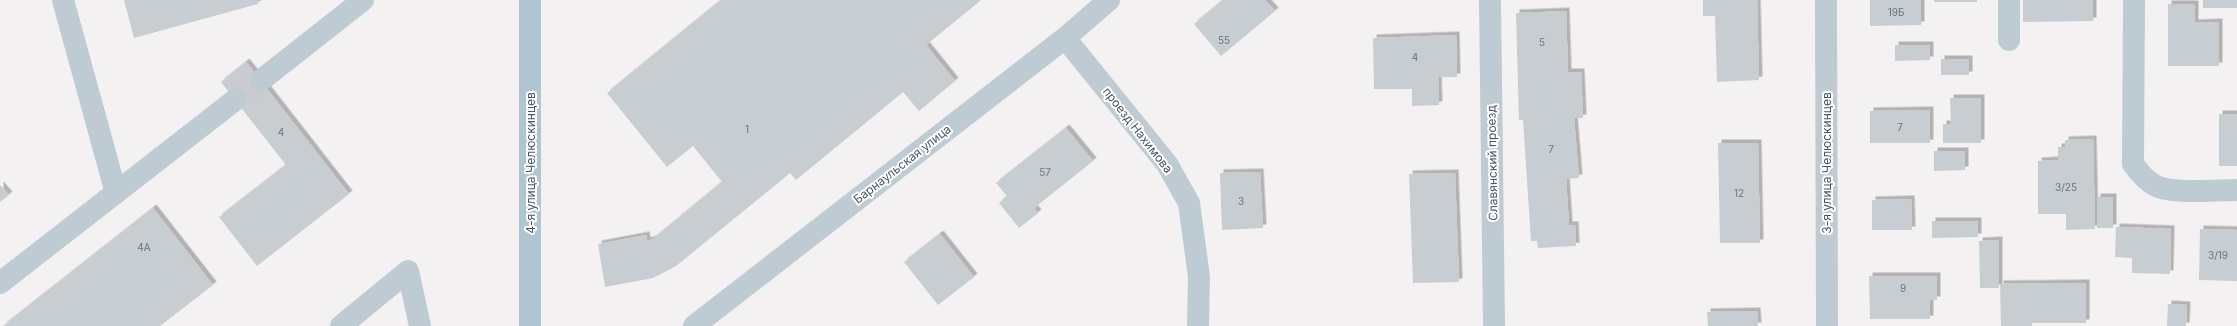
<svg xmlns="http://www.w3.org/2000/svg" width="2237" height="326" viewBox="0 0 2237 326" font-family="Inter,sans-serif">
  <defs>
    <filter id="shadow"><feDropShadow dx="3.5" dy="-3.5" stdDeviation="0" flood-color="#0004"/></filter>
  </defs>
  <rect width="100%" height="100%" fill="#f4f1f2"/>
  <path fill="#c8cdd2" filter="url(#shadow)" d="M124,0H257L258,4L134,38Z
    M721,0H981L926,45L955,81L919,111L903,92L796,180L790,173L676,266L653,278L605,287L598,244L646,235L647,241L653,239L722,182L693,146L667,167L607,93Z
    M1223,0H1265L1275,11L1221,56L1194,24Z
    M1703,0H1757L1759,80L1717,82L1715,16H1703Z
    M1870,0H1921V25L1870,26Z
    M1934,0H1977V2H1934Z
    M2023,0H2093V21L2023,22Z
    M2203,0H2237V8H2203Z
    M2168,4H2195V23L2219,22V66H2168Z
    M1566,11L1568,72H1581L1583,118H1574L1579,178L1566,179L1569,225H1575L1576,246L1538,248L1537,241H1531L1523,120H1519L1516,13Z
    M1456,35L1457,77H1438L1439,105L1412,106V89H1374L1373,38Z
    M1895,45H1930V60L1895,61Z
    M1941,59H1969V75H1941Z
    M246,62L349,194L257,266L219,217L286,165L221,82Z
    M1950,98H1981V143H1943V124H1951Z
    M1930,110V143H1870V111Z
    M2219,114H2237V166H2219Z
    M1066,128L1093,161L1034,208L1038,213L1019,228L999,203L1007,196L996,183Z
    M2093,139L2095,229L2066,230V214H2038V161L2058,160V147H2065V140Z
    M1718,143H1758L1760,243H1720Z
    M1934,151H1965V170L1934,171Z
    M1260,172L1263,228L1222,230L1220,173Z
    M1455,173L1459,282L1413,283L1409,174Z
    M0,185L9,195L0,202Z
    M2097,197H2113V228H2097Z
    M1911,199L1912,230H1872V200Z
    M153,208L213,285L160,326H3Z
    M1932,221H1978V237L1932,238Z
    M2116,227L2171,229L2170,274L2132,273V258L2115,257Z
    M2200,229L2237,230V281L2199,280Z
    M940,234L974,277L938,305L904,262Z
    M1999,240V288H1980L1979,241Z
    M1869,276H1937V300H1930V319H1870Z
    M2086,283V323H2032V326H2001L2000,284Z
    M2168,304L2187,305L2186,326H2167Z
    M1757,311L1758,326H1708L1707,312Z"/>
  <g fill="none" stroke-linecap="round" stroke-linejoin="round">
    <path stroke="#c9cbce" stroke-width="22" stroke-dasharray="22 11" stroke-linecap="butt" d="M235,100L260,81"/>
    <path stroke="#becbd2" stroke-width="22" d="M63,0L116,193
      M1490,0L1494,326
      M1826,0L1827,326
      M2009,0V40
      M2134,0L2133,164C2140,174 2147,182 2158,187C2180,194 2214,190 2237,190
      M1065,38L1167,164L1189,203L1199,277L1198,326
      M260,81L363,0
      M0,283L235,100
      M341,326L408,271L420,326
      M694,326L1065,38L1109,0"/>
    <path stroke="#afc5d2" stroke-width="22" d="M530,326V0"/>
  </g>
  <g text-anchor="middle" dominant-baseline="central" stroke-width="4" stroke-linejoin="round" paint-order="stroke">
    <g font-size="10" fill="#67757d">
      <text x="1896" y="12">19Б</text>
      <text x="1224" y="40">55</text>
      <text x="1542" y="42">5</text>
      <text x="1415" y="57">4</text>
      <text x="1900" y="127">7</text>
      <text x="747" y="129">1</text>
      <text x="281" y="132">4</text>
      <text x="1551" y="149">7</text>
      <text x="1045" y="172">57</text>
      <text x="2066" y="187">3/25</text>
      <text x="1739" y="193">12</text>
      <text x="1241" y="201">3</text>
      <text x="144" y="247">4А</text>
      <text x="2218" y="255">3/19</text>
      <text x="1903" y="288">9</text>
    </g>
    <g font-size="12" fill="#475861" stroke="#fff">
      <text transform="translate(1138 130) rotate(52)">проезд Нахимова</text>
      <text transform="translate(530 163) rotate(-90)">4-я улица Челюскинцев</text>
      <text transform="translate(1492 163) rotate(-91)">Славянский проезд</text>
      <text transform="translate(1826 163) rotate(-90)">3-я улица Челюскинцев</text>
      <text transform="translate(902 164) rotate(-38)">Барнаульская улица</text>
    </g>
  </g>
</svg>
